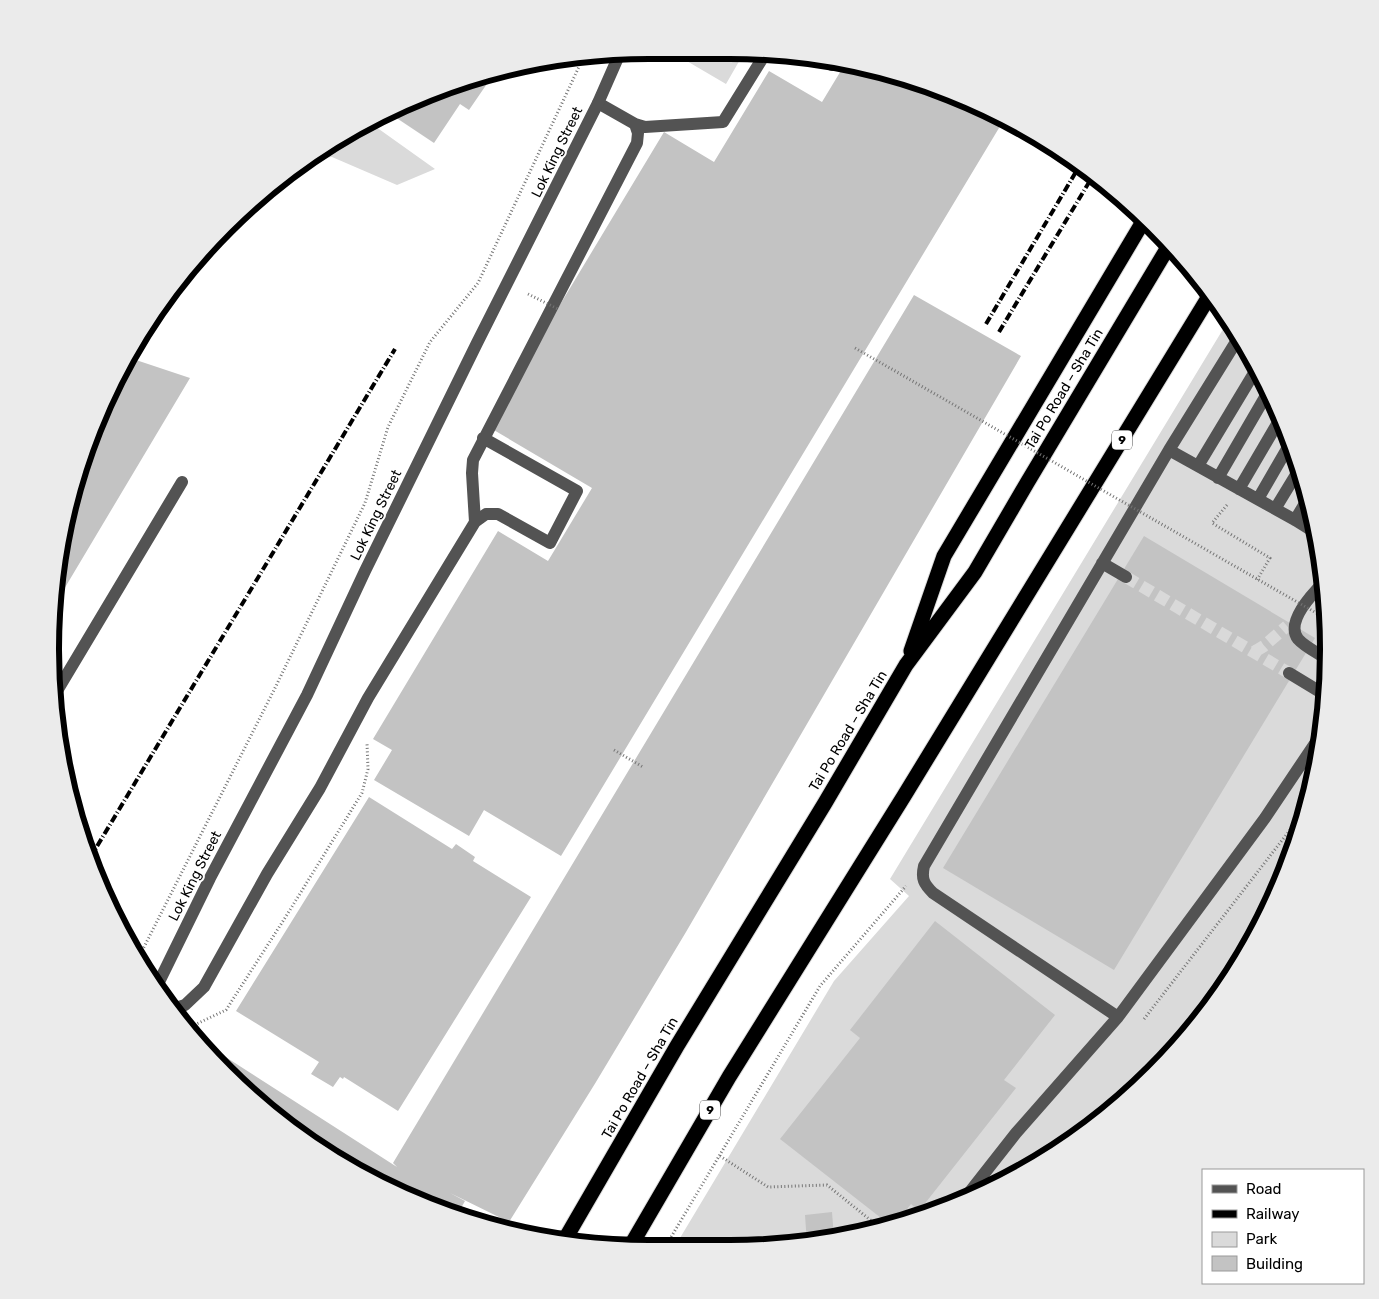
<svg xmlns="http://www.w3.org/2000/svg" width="1379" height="1299" viewBox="0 0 1379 1299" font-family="Rubik,sans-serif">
  <rect width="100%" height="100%" fill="#fff"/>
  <path fill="#dadada" d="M668,50L745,51L726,84Z
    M369,122L435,169L397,185L332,157L309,159Z
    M1228,321L1249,350L1297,457L1324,571L1328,688L1309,804L1267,914L1205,1014L1125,1100L1029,1169L922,1217L808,1244L674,1248L834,981L909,896L890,879Z"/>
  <path fill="#c3c3c3" d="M845,64L885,71L995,112L1005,118L561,856L484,810L469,836L374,780L392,750L373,739L498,531L548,561L592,488L487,426L664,132L714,162L769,71L822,102Z
    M493,75L469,110L460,104L434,143L386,111Z
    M273,185L278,191L257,212L250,206Z
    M914,295L1021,356L686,932L596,1082L509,1222L450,1193L465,1201L457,1215L420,1203L316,1148L225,1073L196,1038L397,1167L393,1163Z
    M127,357L190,378L51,611L71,494Z
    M1144,536L1315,638L1114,970L943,868Z
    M369,797L452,849L456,844L475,857L473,861L531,897L398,1111L344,1077L343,1079L340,1077L333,1087L311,1074L319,1062L236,1011Z
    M935,921L1055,1015L1004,1080L1016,1088L919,1211L911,1204L896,1223L890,1225L780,1139L860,1038L850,1030Z
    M832,1212L834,1238L807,1244L805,1215Z"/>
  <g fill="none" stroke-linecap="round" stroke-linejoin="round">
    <path stroke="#d9d9d9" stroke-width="12" stroke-dasharray="12 6" stroke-linecap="butt" d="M1126,577L1289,673
      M1254,652L1264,646L1287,626"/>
    <g stroke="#dbdbdb" stroke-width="17">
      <path id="highway" d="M911,651L944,556L1144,220
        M564,1241L677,1046L825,803L906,665L975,572L1027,483L1170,244
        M630,1247L729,1077L904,796L1210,295"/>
    </g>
    <path stroke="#757575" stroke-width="3" stroke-dasharray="1 2.5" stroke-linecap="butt" d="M1227,505L1212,523L1270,558L1257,580
      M614,750L643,767
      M1144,1019L1307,808
      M188,1028L226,1010L285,918L362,793L368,769L367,743
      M720,1156L768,1187L827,1185L879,1227
      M664,1249L820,986L906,886"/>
    <path stroke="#535353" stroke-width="12" d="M825,61L832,65L833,62
      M598,103L635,124L645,127L723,122L767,51
      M1169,450L1295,520L1311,530L1316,536
      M1198,466L1257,368
      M1218,478L1268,392
      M1239,489L1280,419
      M1258,499L1291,442
      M1275,509L1300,468
      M1295,520L1307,500
      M475,522L472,473L473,460L637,143L638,133L635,124
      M1102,563L1126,577
      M1324,582C1313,593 1285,622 1298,639C1305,647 1318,653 1327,659
      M1289,673L1327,696
      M54,696L182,482
      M173,1009L185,1005L204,987L267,874L320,788L368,698L475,522L486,514H498L550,543L577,491L483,438
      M1118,1017L933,893C924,884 921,879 924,866L1169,450L1239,337
      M965,1198L1016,1133L1118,1017L1265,818L1320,736"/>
    <use href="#highway" stroke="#000" stroke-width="15"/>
    <path stroke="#000" stroke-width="4" stroke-dasharray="8 2.5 1 2.5" stroke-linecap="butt" d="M986,324L1080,165
      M999,332L1094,174
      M90,858L395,349"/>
    <path stroke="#757575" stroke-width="3" stroke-dasharray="1 2.5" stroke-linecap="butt" d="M528,294L558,309
      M855,348L1325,618
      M139,957L275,688L365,503L388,427L430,342L478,283L584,56"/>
    <path stroke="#535353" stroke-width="12" d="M156,988L210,878L307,695L365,571L477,343L598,103L620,53"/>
  </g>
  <g text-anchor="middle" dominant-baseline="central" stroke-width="4" stroke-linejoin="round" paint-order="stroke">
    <g fill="#fff" stroke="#4c4c4c" stroke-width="1">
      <rect x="1112" y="430.5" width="20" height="19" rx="4"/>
      <rect x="700" y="1100.5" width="20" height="19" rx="4"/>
    </g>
    <g font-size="12" font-weight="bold" fill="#000">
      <text x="1122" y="440">9</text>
      <text x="710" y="1110">9</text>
    </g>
    <g font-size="14" fill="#000" stroke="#fff">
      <text transform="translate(557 152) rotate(-64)">Lok King Street</text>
      <text transform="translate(1064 389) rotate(-59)">Tai Po Road – Sha Tin</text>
      <text transform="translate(376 515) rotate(-64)">Lok King Street</text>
      <text transform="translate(848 731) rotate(-59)">Tai Po Road – Sha Tin</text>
      <text transform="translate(195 876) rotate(-63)">Lok King Street</text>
      <text transform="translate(640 1078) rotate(-60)">Tai Po Road – Sha Tin</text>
    </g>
  </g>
  <path d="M0 0H1379V1299H0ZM649 59H730A590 590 0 0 1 1320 649V650A590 590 0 0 1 730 1240H649A590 590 0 0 1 59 650V649A590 590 0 0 1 649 59Z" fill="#ebebeb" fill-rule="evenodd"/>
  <path fill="none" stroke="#000" stroke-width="6" d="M649 59H730A590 590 0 0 1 1320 649V650A590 590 0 0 1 730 1240H649A590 590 0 0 1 59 650V649A590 590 0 0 1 649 59Z"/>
  <rect x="1202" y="1169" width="162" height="115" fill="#ffffff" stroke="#999999"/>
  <rect x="1212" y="1185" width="25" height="8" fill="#535353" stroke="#999999"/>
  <text x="1246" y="1194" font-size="15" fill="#000000">Road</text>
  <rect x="1212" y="1210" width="25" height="8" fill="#000000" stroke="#999999"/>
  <text x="1246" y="1219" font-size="15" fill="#000000">Railway</text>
  <rect x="1212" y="1232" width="25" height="15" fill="#dadada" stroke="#999999"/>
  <text x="1246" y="1244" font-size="15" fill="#000000">Park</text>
  <rect x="1212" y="1256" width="25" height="15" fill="#c3c3c3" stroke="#999999"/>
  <text x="1246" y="1269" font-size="15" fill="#000000">Building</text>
</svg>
